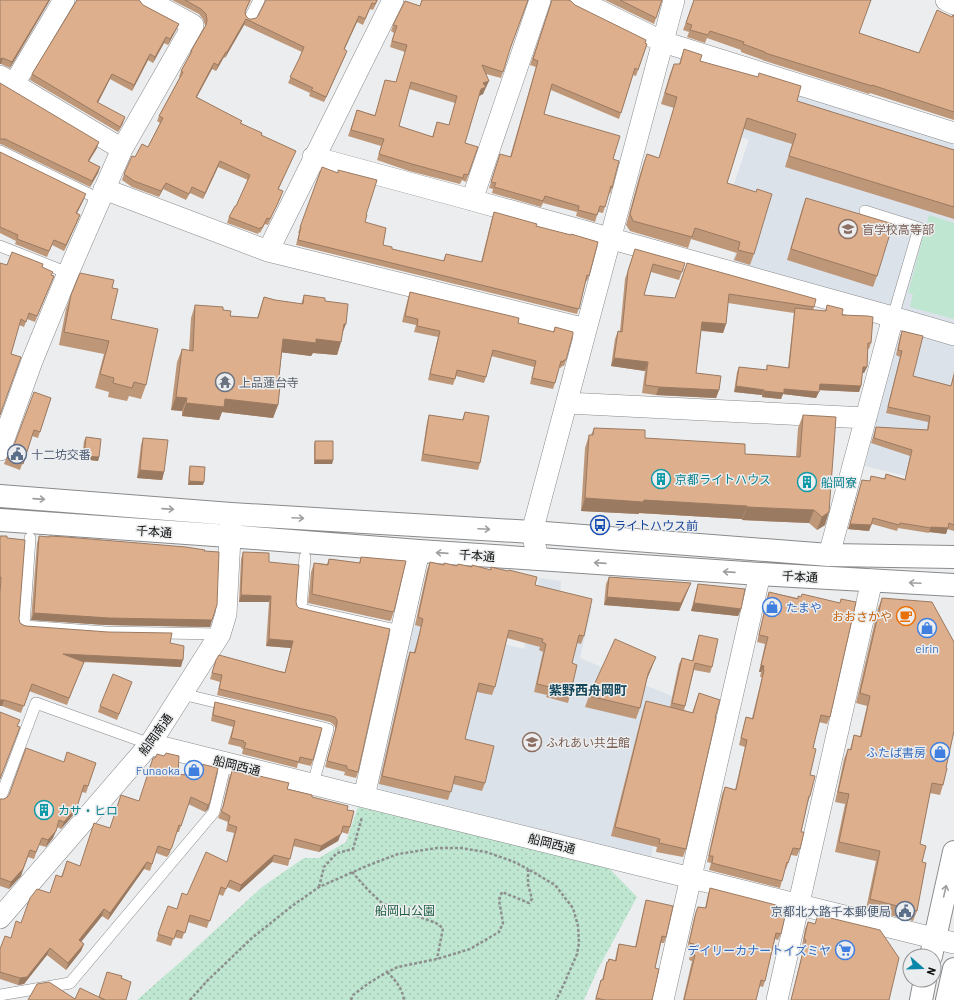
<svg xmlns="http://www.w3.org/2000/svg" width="954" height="1000" viewBox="0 0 954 1000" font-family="Barlow,'Noto Sans JP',sans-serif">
  <defs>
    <pattern id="park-dots" width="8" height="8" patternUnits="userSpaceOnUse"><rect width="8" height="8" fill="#bee6d0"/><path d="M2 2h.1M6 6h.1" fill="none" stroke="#a2c4b1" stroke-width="1.8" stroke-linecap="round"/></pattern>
  </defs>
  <rect width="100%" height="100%" fill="#ecedee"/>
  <path fill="#dce2ea" d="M747,74L954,139V325L732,263L752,196L732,189L749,140L730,132Z
    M908,330L954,342V485L926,481L865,466L898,336Z
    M539,578L561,581L560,598L592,607L580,658L686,702L651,857L380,789L378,782L413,622L524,649Z"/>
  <path fill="#bee6d0" d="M929,215L954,223V319L910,307L913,294L908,293Z"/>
  <path fill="url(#park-dots)" d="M358,807L605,864L637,897L598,969L584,1000H137L185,958L262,887L304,858H319L346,842Z"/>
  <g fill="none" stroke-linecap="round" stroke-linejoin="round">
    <g stroke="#898a8c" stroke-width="12">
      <path id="lane" d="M250,18L259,0
        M0,151L99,199
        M865,211L919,228L893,317
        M0,246L68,273
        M30,538L24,626L106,632L220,634
        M305,557L301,609L401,631
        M182,694L328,729L313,784
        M0,799L36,703L150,744
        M0,995L70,983L214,812L226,762"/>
    </g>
    <g stroke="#898a8c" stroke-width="22">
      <path id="street" d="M578,0L663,42L954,133
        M946,0L954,4
        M0,76L122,149
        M14,84L64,0
        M313,157L472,200L893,317L954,335
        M104,189L268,251L586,329
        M472,200L540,0
        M268,251L393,0
        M567,403L866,418
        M0,450L32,361L68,273L122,149L193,25L147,0
        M829,555L893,317
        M538,559L532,532L674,0
        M150,744L954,943
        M364,797L419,551
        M0,918L150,744L220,634L226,614L231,519
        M663,1000L760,574
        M777,1000L872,580"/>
    </g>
    <g stroke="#898a8c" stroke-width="24">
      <path id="primary" d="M0,496L231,514L532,532L829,555L954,557
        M0,520L229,536L419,551L760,574L954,585
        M931,956L954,852
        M921,1000L925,980
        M947,1000L954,969"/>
    </g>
    <path stroke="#8e8f8f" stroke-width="2.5" stroke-dasharray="3 2" stroke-linecap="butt" d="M352,872L368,890L382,903L436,923L443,928L437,959
      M319,887L324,867L337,853L353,849L362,817
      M387,972C396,981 402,988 404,1000
      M190,1000L207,981L252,938L292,906L319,887L369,865L398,854L437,848H461L486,852L512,861L528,869
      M351,1000L353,995L369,983L387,972L398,967L437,959L470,949L499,932L503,923L499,900L502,892L529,903L532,899L528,884V869L555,885L573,908L578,926L579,943L577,954L564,984L556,1000"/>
    <use href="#lane" stroke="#fff" stroke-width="11"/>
    <use href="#street" stroke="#fff" stroke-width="21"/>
    <use href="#primary" stroke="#fff" stroke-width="22"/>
  </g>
  <path fill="#be9678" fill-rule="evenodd" d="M0,0H50L10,68L1,64Z
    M76,0H139L143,5L179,24L176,30L168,45L164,43L153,63L148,60L132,91L110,79L98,103L123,123L118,132L30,80L32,74L76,2Z
    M172,0H251L245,12L246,16L249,19H252L378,0L373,10L370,9L363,25L357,22L344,49L345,56L324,102L309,96L310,93L288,83L302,52L244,25L225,58L224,57L216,71L212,69L197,97L261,135L293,157L278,189L281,197L274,211L268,225L265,224L260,233L259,232L258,234L227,223L229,217L236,206L248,180L218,167L203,199L190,193L186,200L163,189L159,197L132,187L122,180L124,174L135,157L148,147L160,123L157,121L159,116L180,77H179L181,71L189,56L191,51L205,27V25L203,19L199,14Z
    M422,0H528L510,49L501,78L486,74V88H485L483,94L479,96L465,143L478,147L466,182L462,180L460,184L409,171L377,160L381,146L348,136L357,110L375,115L385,80L396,82L405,52L390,47L394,33L391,31L393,25L420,6ZM409,89L455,103L449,125L437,122L432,137L399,126Z
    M552,0L575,5L647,44L636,76L633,75L619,119L551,90L544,114L613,159L612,188L610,194L609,193L603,213L598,212L595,222L576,216L577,212L543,203L541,207L492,193L493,189L489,188L500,154L510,157L536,67L530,65Z
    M605,0H662L654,24Z
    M694,0L859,33L919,53L952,17L954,16V120L870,93L869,94L762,60H763L741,52V50L707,38L705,43L687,37L689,32L683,30Z
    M684,49L700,61L797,101L954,150V219L785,167L792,144L744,129L727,183L754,254L750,265L734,260L737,253L691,239L688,248L630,231L626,225L640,174L647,154L659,158L674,108L661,104L670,74L674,64H679Z
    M0,83L97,148L89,161L100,167L98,173L90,187L3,145L0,144Z
    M0,152L85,195L83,201L77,213L80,215L78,220L64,251L52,245L47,257L15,244L16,241L0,233Z
    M806,198L877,276L873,287L787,260L802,209Z
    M494,212L536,226L589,276L587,281H586L577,314L296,245L299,233H298L300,227L366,215L365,222L383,245L392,249L443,261L446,254L481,262L492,218Z
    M635,249L682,272L679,280L651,272L644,295L675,298L687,263L814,307L813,310L825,311L827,305L842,315L871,343L869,349H868L867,367L864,373H862L861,386L859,392L819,390L816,398L783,394L781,399L762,397V395L734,392L737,372L739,367L766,370L767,365L788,368L794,313L728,303L726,324L723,333L701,331L696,373L719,390L716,398L656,395L642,393L645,371L611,366L615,339L618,331H620L625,279Z
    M7,265L42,268L51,275L54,276L35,322L27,319L24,327L19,325L11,354Z
    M112,288L111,319L146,385L141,399L129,396L127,401L108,397L109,392L95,388L104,354L59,345L66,309L71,295Z
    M410,292L518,323L553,332L555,327L566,360L564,366H562L561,368L559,367L555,383L553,389L530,384L534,367L491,356L486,377L484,383L456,376L453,385L428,380L438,337L414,332L416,325L402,322L408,298Z
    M304,295L325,301L342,334L341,342L337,355L313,353L311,356L282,352L278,386V405L273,418L222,412L219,420L182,416V411L171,410L177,362L182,349L189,351L191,318L195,305L223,310L230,316L257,318L264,297L275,300L301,304Z
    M902,331L913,376L951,386L954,371V531L947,529L946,534L929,532V533L898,528L897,531L872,524L869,531L848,529L862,480L870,481L871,476L884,479L886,474L905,479L910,456L871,443L876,427L927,430L928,422L886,413L900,357L896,355L900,337Z
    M51,398L38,438L32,436L20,470L4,464L8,454L10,453Z
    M465,412L480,463L478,470L421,461L427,422L429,415L462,420Z
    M803,415L825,525L817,530L809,523L742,520V519L639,513V514L581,511L585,448L589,435H591L594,428L645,438L745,454L796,457L798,428Z
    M86,437L99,457L98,461L82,459L84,441Z
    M143,438L164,472L162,480L137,478L141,445Z
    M315,441L333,460L332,464H314V445Z
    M190,466L203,485H188L189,470Z
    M0,536L7,538L19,619L20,623L23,625L26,626L170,643L181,667L82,662H84L81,669L67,705L29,691L21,713L2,706H0Z
    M39,536L212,620L210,627L106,625L31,620L37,543Z
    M243,552L269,562L296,602L297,606L358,772L356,778L344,775L345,772L325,767L335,731V727L333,724L330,722L217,695L220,682L210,679L216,660L285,672L291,648L266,646L269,602H239L241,559Z
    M361,557L394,611L391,620L390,621L308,603L311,572L314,563L327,564L329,559L359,563Z
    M430,562L443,565L471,567L490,570L491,567L535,585L584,636L581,644L577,643L572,663L570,695L568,703L546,697L547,695L534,692L543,652L539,650L540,647L507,638L495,687L492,695L477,692L465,739L485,783L482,791L453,784L448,800L379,784L407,660L410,652H414L421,627L415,625L427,570Z
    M609,577L688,590L679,611L604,605L606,584Z
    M698,584L741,609L738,616L691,611L696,591Z
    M769,592L797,598L840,603L841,599L830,717L827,724L819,722L813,748L810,775V796L808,802L801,832L800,849L797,856L791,855L786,869H785L780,888L709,870L711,863L707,862L722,794L725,787L735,790L745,747L739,745L744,724L746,717L752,718L762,677H760L761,672H759L765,644L757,642L767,599Z
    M882,598L946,768L943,785L940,795L930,793L920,844L922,862L917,911L913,921L866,909L876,861L835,852L845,804L835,802L844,759L848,749H850L854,735L860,736L867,706L856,703L878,608Z
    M699,635L712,667L710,673L694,670L684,710L692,713L699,693L715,718L686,849L683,857L656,852L657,847L611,836L643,710L646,701L670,707L679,664L682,658L692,661L697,641Z
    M652,667L647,678L640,708L636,719L585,707L589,696Z
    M132,682L117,720L98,712L100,706Z
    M215,702L313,760L311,766L298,763L297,768L242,754L243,749L241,748V747L228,744L233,727L211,721L213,709Z
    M189,761L210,802L208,809L205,812L188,804L179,832H177L169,854L167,857L156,853L150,871L144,869L108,920L102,916L81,942L84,944L81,951L66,970L47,955L24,984L18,985L0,979V949L11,938L21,923L50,893L61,877L67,861L80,866L110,828L139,801L178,774L185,775Z
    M64,762L96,763L86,793L82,792L74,814L61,829L57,827L53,838L46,847L39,845L34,859L28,857L21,876L9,889L0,886V799H4Z
    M232,771L287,789L347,810L350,827L348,834L341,832L338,841L319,852L293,846L288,866L272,862L239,892L227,887L223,896L218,894L207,928L188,922L182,939L174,937L171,946L156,941L165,913L177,909L187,895L227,862L234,833L226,831L228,822L218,818L222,809L229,778Z
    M710,888L775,909L781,934L778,940L775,939L765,981L763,987L759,986L756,1000H683L692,961L689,960L691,950L687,949L694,918L698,907L705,908L708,894Z
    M646,900L666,937L664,943H661L655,968L652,1000H595L601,980H602L605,968L607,962H608L609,959L615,960L617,950L619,944L635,947L644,907Z
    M818,915L889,1000H791L804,946H802L805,929L808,922L815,924Z"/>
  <path fill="#9b7a62" d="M49,0H50L10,68L12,62Z
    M359,16L357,22L342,55L344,49Z
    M246,19L244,25L225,58L227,52Z
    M179,24L176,30L168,45L170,39Z
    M166,37L164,43L153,63L155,57Z
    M347,51L345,56L324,102L326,97Z
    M226,52L224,57L216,71L218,65Z
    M150,54L148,60L132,91L134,85Z
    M3,58L1,64H0V59Z
    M214,63L212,69L194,102L196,97Z
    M112,74L110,79L95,108L97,102Z
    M489,81L483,94L479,96L483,83Z
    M125,117L123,123L118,132L120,127Z
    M99,142L97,148L86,166L88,161Z
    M296,151L293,157L276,195L278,189Z
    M220,161L218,167L203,199L205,193Z
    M100,167L98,173L90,187L92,181Z
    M166,183L159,197L161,191Z
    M85,196L83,201L74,219L76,213Z
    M80,215L78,220L64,251L66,245Z
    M702,322L726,324L723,333L699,330Z
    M344,324H346L341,337Z
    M283,339H316L341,342L337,355L313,353L311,356L278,352Z
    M614,358L648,362L645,371L611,366Z
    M863,367H867L864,373H860Z
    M820,384L861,386L859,392L818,390Z
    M736,386L764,390L762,395L734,392Z
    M659,387L719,390L716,398L656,395Z
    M784,389L819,392L816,398L783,394L781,399L762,397L764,391Z
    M176,397L187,398L182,411L171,410Z
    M225,399L278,405L273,418L222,412L219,420L182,416L186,403Z
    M84,456L99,457L98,461L82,459Z
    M315,460H333L332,464H314Z
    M140,470L164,472L162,480L137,478Z
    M189,481L204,482L203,485H188Z
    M585,498L644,500L747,506L742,519L639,513V514L581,511Z
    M747,507L814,510L809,523L742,520Z
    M829,512L825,525L817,530L822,517Z
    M850,524L871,525L869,531L848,529Z
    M931,527L948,528L946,534L929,532Z
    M691,583L679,611L604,605L607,597Z
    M241,595L271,596L269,602H239Z
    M694,603L741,609L738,616L691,611Z
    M34,613L212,620L210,627L106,625L31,620Z
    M269,639L293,641L291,648L266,646Z
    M63,654L183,660L181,667L60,660Z
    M656,657L652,667L645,684L648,674Z
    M761,665L764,666L761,672H759Z
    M1,699L4,700L2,706H0V700Z
    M210,802L208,809L205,812L208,805Z
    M77,807L74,814L61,829L64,822Z
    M56,831L53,838L46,847L48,840Z
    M341,834L338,841L319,852L321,846Z
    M172,847L169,854L167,857L170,850Z
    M274,855L272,862L239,892L241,885Z
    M147,862L144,869L108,920L110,913Z
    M23,869L21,876L9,889L11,882Z
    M104,909L102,916L77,947L79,940Z
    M84,944L81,951L66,970L68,963Z
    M50,948L47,955L24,984L18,985L20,978Z"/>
  <path fill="#ddaf8c" stroke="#9b7a62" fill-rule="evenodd" d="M0,0H49L12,62L3,58L0,59Z
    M77,0H139L143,5L179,24L170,39L166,37L155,57L150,54L134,85L112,74L97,102L125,117L120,127L32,74Z
    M185,0H250L246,9L245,12L246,16L249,19H252L256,18L258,16L266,0H377L375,4L372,3L365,19L359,16L344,49L347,51L326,97L311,90L313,88L290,77L299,59L304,47L246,19L227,52H226L218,65L214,63L196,97L242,121L240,123L262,133L261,135L296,151L278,189L283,191L277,205L270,219L267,218L262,228L261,227L260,229L229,217L235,206H236L250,175L220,161L205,193L192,187L189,194L166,183L161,191L134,181L124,174L132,156L135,157L142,144L148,147L163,118L159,116L183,72L181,71L192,51H191L206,25L207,20L206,14L201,9Z
    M422,0H528L510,49L503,72L482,65L489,81L483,83L486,87L481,89L465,143L478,147L468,175L464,174L463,178L412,164L379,154L384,139L351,130L357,110L375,116L385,80L396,82L407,45L392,41L397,26L393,25L405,1L420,6ZM411,82L457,96L449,125L437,122L433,137L399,126Z
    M552,0H568L571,1L575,5L646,40L645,43L647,44L638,70L635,68L621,113L552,84L544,114L620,136L613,159L619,161L612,188L611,186L605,207L600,206L597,215L578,210L579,206L545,196L543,201L494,187L496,183L491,182L500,154L511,157L538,61L533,59Z
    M620,0H662L656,18Z
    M694,0H871L859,33L919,53L937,10L952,17L953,15L954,16V112L872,85V86L765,53V52L743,44L744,42L710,31L708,35L690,30L692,25L686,23Z
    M684,49L702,55L700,61L758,77L759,73L801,86L797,101L954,150V207L789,156L796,134L747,118L727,183L756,192L757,189L772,194L754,254L738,250L740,242L695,228L692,237L633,221L630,214L644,163L647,154L659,158L677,97L665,93L674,64H680Z
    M0,83L99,142L88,161L100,167L92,181L5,139H0Z
    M0,152L86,194L85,195V196L76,213L80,215L66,245L54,240L49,251L17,239L18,235L0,227Z
    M322,167L338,173V170L377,180L366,215H367L365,222L386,228L383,245L392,247V249L444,261L446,254L482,262L494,212L537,224L536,226L571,235V234L598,242L589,276L587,275L579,309L298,240L301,227H300Z
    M806,198L893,224L877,276L791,249Z
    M635,249L685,263L682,272L653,264L644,295L675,298L687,263L816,299L814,307L729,294L726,324L702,322L696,373L721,376L719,390L659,387L645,385L648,362L614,358L618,331L622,332L628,271Z
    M12,252L43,264L42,267L53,272L51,275L54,276L37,316L29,313L26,322L21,319L11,354L21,357L0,415V263L7,265Z
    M80,273L114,280L112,288L118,289L111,319L158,329L146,385L134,382L132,388L113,383L114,378L100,374L109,341L64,332L71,295Z
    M410,292L519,318L518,323L554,332L555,327L573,332V334L566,360H564L563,362L561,361L555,383L532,378L536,361L493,350L486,377L457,370L455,379L430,374L440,331L417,326L418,319L405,316Z
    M304,295L325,298V301L348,304L346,324H344L341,342L316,339V343L283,339L278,386H280L278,405L225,399L224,407L186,403L187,398L176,397L182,349L193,351L195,305L223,307V310L231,311L230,316L258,318L264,297L275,300L303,304Z
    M827,305L843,309L842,315L868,316L873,317L871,343H868L867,367H863L861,386L820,384L819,392L784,389V393L764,391V390L736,386L739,367L767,370V365L789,368L795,308L826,311Z
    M902,331L923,336L913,376L951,386L954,375V525L949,523L948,528L931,527V528L900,523L899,525L873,518L871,525L850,524L862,480L870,481L871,476L885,479L886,474L905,480L912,450L874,438L876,427L928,430L930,416L888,407L902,351L898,350Z
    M34,392L51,398L40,432L34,430L23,464L7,458L8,454L10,453L13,448Z
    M465,412L489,416L480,463L423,454L429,415L463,420Z
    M803,415L836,417L829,512L822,517L814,510L747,507V506L644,500L643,502L585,498L589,435H593L594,428L645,430V438L745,444V454L800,457Z
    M86,437L101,439L99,457L84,456Z
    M143,438L168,440L164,472L140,470Z
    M315,441H333V460H315Z
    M190,466L205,467L204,482L189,481Z
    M0,536H7V538L25,540L19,619L20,623L23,625L26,626L108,632L172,633L170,643L184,646L183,660L63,654L84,662L69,698L32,684L24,706L4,700H0V593L1,577H0Z
    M39,536L49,537V536L66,537L186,547L205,550L204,551L219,552L217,605L212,620L109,618L34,613Z
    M243,552L269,553V562L299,565L296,602L297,606L299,608L390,629L358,772L347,769V766L327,761L337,724V720L335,717L332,716L219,689L222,675L212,673L216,660L219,655L285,673L293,641L269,639L271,596L241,595Z
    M361,557L406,561L394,611L393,612L312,594L314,563L328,565L329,559L360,563Z
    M430,562L444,565V563L457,566L458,564L472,567V565L491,570V567L508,571L509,570L537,577L535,585L592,599L584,636L579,635L572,663L577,665L570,695L549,689L550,687L537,684L546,644L542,642L543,639L509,630L495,687L479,683L465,739L494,746L485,783L455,776L451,792L382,776L410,652L415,653L423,619L418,617Z
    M609,577L691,583L681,603L607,597Z
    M698,584L745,589L741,609L694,603Z
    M769,592L798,599V596L801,597L802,594L840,603L841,599L856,602L830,717L821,715L813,748L816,749L810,775L815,776L810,796H809L801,832H804L800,849L793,848L788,863L787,862L782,881L712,863L713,856H709L725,787L736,790L747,740L741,738L746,717L753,719L764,670H763L764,666L761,665L768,637L759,635Z
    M882,598L932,602L954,642V731L946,768H947L943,785L932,783L920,844L926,846L922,862L926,863L917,911L870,899L880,851L839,842L849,794L838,792L848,749L851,750L854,735L861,737L870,696L860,693Z
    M699,635L718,639L712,667L695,663L685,706L672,703L682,658L693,661Z
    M615,639L656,657L648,674L640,708L589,696Z
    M113,674L132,682L119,714L100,706Z
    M699,693L720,700L715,718H716L686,849L659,843L660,839L615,827L646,701L693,713Z
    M215,702L322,728L313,760L300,757L299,762L244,748L246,743L243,742L244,741L231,738L235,721L213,715Z
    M0,712L20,720L17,726L20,727L0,779Z
    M26,748L64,762L67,752L96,763L88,786L84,785L77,807L64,822L59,820L56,831L48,840L42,838L36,852L30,850L23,869L11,882L0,878V799H4L7,797L9,795Z
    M166,753L179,756L178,774L185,775L189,761L218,768L210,802L208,805L191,797L181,826L179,825L172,847L170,850L158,846L152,864L147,862L110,913L104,909L79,940L84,944L68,963L50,948L27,977L20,978L0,972V949L5,936L11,938L16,921L21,923L30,898L37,889L50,893L56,875L62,877L67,861L80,866L94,823L110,828L121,795L139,801L153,758H155L157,754L164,756Z
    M232,771L238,773V771L289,783L287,789L312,795V797L348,806L347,810L354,811L350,827L343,826L341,834L321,846L295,839L290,859L274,855L241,885L230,880L226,889L221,887L210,921L190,915L185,933L177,930L174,939L158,934L168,906L177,909L182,893L187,895L206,852L227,862L237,827L228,824L230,816L221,811L223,807Z
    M710,888L776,905L775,909L786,912L781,934L776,933L765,981L761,980L756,1000H684L695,955L691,954L694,944L689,943L696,912L698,907L706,908Z
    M646,900L673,906L666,937L662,936L655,968L659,969L652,1000H605L596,998L601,980H603L607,962H608L609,959L616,961L619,944L636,947Z
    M818,915L880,930L899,958L889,1000H791L806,940L804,939L808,922L815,924Z
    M107,972L122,976L121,978L131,982L126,1000H105L99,997Z
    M49,982L75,999L80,988L105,1000H28L37,984Z"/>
  <defs><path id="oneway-shaft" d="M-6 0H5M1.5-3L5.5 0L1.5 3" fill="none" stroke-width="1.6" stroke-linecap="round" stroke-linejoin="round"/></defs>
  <g stroke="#9e9f9f">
    <use href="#oneway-shaft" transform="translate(39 499) rotate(4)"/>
    <use href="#oneway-shaft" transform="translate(168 509) rotate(4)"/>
    <use href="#oneway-shaft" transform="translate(298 518) rotate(3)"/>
    <use href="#oneway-shaft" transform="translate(484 529) rotate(3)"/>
    <use href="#oneway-shaft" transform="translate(442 553) rotate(-176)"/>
    <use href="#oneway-shaft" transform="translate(600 563) rotate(-176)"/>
    <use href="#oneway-shaft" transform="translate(729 572) rotate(-176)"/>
    <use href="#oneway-shaft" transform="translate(915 583) rotate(-177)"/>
    <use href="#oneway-shaft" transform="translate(945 891) rotate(-77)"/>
  </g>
  <defs>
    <g id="school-ring" transform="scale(1)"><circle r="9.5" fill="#ecedee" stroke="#8d6e63" stroke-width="1.5"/><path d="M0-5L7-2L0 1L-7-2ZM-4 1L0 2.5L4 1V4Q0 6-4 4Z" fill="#8d6e63"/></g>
    <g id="temple-ring" transform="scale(1)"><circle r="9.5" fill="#ecedee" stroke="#6b7280" stroke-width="1.5"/><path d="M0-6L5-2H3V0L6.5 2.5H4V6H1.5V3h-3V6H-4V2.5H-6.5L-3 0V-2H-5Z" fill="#6b7280"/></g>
    <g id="civic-ring" transform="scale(1)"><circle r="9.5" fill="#ecedee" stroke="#5c6f8a" stroke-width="1.5"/><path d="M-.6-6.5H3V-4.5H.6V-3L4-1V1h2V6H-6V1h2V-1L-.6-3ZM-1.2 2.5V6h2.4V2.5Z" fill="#5c6f8a"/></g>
    <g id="building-ring" transform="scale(1)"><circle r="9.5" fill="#ecedee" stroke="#0f9aa8" stroke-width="1.5"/><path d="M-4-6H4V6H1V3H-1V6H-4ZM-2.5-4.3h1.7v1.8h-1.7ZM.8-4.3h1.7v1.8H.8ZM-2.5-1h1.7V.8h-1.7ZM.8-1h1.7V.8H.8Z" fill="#0f9aa8"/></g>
    <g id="bus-ring" transform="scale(1)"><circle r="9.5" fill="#ecedee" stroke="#1a4fb4" stroke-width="1.5"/><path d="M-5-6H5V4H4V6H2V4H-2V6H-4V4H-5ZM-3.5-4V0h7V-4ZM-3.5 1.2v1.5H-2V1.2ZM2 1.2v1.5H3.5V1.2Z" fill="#1a4fb4"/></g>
    <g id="shop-ring" transform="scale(1)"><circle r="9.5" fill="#ecedee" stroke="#3f7fe0" stroke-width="1.5"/><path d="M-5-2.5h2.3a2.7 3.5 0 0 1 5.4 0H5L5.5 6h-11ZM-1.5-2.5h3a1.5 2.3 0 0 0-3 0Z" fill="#3f7fe0"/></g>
    <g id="cafe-ring" transform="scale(1)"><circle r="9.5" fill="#ecedee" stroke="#e8710a" stroke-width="1.5"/><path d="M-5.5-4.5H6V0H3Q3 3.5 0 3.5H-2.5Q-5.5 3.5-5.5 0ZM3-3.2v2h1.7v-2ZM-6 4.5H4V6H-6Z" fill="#e8710a"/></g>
    <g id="supermarket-ring" transform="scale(1)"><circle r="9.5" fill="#ecedee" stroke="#3f7fe0" stroke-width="1.5"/><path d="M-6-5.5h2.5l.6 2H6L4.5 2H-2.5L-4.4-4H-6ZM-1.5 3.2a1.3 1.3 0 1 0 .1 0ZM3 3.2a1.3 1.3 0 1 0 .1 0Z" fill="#3f7fe0"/></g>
  </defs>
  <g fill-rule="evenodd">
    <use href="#school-ring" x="848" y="229"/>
    <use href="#temple-ring" x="225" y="382"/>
    <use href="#civic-ring" x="17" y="454"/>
    <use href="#building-ring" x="661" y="479"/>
    <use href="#building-ring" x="807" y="482"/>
    <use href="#bus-ring" x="600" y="525"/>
    <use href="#shop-ring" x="772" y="607"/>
    <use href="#cafe-ring" x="906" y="616"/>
    <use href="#shop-ring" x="927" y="628"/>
    <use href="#school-ring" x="532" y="742"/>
    <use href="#shop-ring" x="940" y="752"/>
    <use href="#shop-ring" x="194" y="770"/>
    <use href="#building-ring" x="44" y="810"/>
    <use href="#civic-ring" x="905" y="911"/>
    <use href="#supermarket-ring" x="845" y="950"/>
  </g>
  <g text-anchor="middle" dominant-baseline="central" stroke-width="3" stroke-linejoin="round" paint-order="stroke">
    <g font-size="12" fill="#785e54" stroke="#ecedee" text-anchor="start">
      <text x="862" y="229">盲学校高等部</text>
      <text x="546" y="742">ふれあい共生館</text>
    </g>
    <g font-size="12" fill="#5b616d" stroke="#ecedee" text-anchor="start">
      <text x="239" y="382">上品蓮台寺</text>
    </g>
    <g font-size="12" fill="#4e5e75" stroke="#ecedee" text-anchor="start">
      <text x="31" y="454">十二坊交番</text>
      <text x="891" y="911" text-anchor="end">京都北大路千本郵便局</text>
    </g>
    <g font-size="12" fill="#0d838f" stroke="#ecedee" text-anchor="start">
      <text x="675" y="479">京都ライトハウス</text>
      <text x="821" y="482">船岡寮</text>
      <text x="58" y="810">カサ・ヒロ</text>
    </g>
    <g font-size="12" fill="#164399" stroke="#ecedee" text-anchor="start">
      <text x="614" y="525">ライトハウス前</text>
    </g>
    <g font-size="12" fill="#0d0e0e" stroke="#ecedee">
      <text transform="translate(154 531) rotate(4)">千本通</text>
      <text transform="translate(477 555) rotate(4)">千本通</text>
      <text transform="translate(800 576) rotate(3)">千本通</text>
      <text transform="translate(155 734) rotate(-54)">船岡南通</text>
      <text transform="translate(237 765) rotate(14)">船岡西通</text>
      <text transform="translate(552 843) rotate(14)">船岡西通</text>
    </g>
    <g font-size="12" fill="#366cbe" stroke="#ecedee" text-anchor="end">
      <text x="786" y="607" text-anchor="start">たまや</text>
      <text x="927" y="648" text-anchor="middle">eirin</text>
      <text x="926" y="752">ふたば書房</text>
      <text x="180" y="770">Funaoka</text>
      <text x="831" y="950">デイリーカナートイズミヤ</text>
    </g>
    <g font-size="12" fill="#c56008" stroke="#ecedee" text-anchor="end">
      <text x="892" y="616">おおさかや</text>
    </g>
    <g font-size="12" fill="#1e6044" stroke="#ecedee">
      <text x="405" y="910">船岡山公園</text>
    </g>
    <g font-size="13" font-weight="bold" fill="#144759" stroke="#ecedee">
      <text x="588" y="690">紫野西舟岡町</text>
    </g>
  </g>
  <g transform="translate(922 968) rotate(110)"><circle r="19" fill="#ecedee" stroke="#939494"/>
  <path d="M0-3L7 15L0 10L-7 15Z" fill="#0988aa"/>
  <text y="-6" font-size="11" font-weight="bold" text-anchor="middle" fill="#0d0e0e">N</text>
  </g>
</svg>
